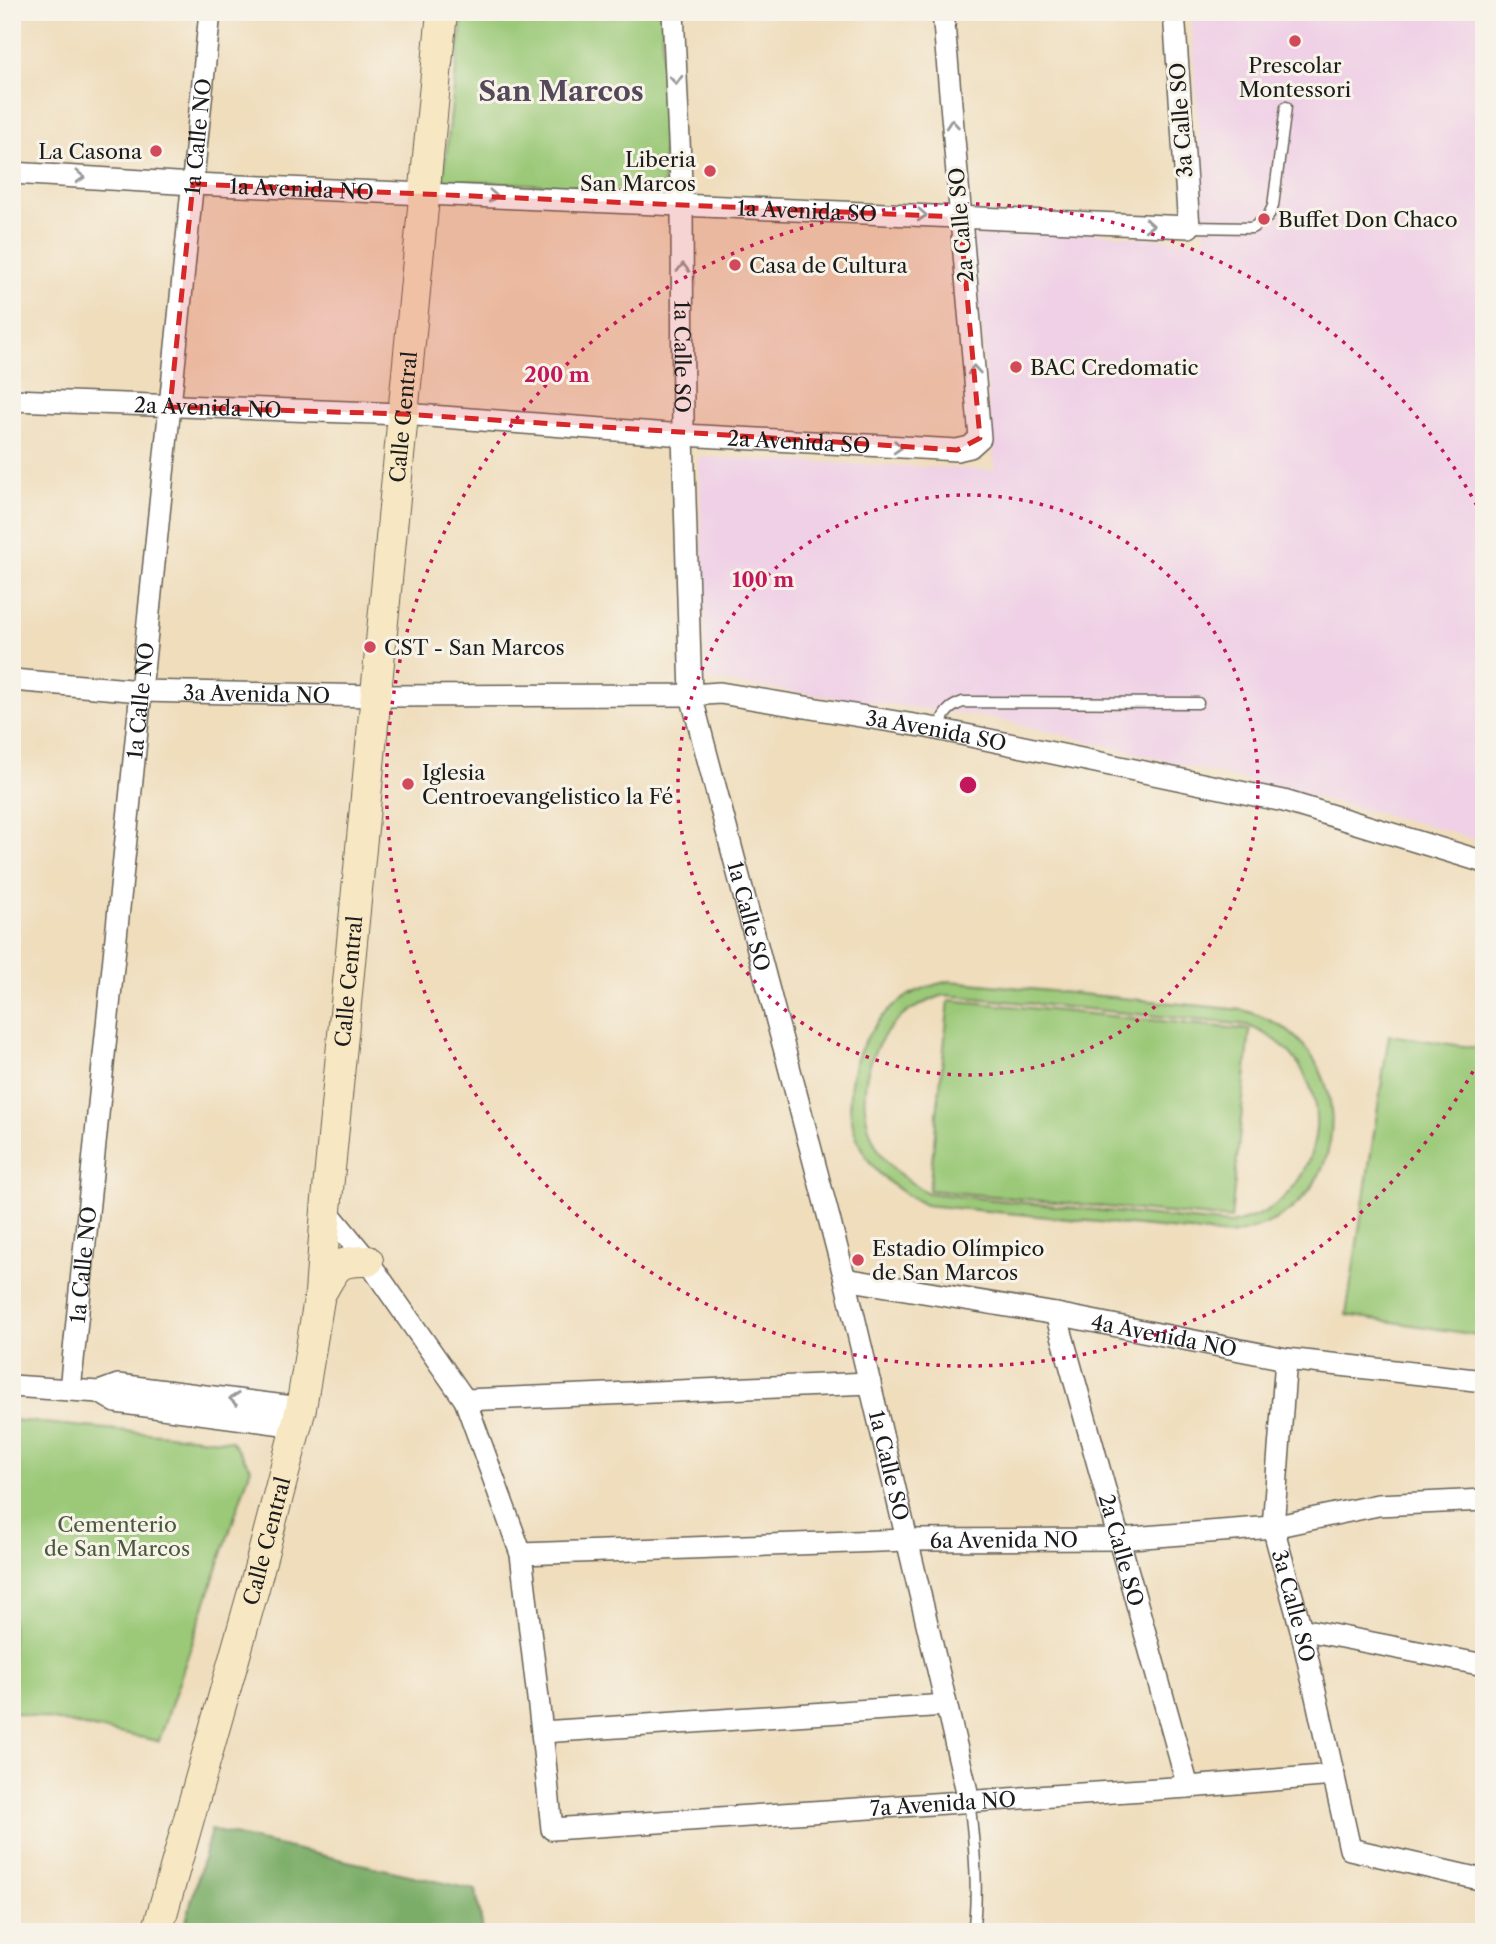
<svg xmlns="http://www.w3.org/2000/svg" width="1496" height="1944" viewBox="0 0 1496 1944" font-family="'Libre Caslon Text',serif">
  <rect width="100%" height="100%" fill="#f7f3e8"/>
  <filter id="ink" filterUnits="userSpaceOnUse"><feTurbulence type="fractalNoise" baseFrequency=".0143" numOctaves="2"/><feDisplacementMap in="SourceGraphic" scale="14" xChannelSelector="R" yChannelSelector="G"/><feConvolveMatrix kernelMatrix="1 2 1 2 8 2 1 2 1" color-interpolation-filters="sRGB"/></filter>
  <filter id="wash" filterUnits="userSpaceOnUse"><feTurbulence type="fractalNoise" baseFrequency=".00686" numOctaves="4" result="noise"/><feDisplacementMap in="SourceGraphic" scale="28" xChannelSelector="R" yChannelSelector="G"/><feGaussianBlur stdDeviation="1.57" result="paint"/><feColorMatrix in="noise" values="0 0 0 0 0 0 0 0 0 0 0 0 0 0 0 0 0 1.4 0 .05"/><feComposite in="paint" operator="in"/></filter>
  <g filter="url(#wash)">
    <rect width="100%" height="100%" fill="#efddbc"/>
    <path fill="#efd0e6" d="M1191,12H1484V843L1446,830L997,719L706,680L699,457L995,470L970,223L1205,242Z"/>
    <path fill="#9bc978" stroke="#5c724a" stroke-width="2" fill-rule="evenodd" d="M463,12H662L664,191L443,180Z
      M950,981L1243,1010C1262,1016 1280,1023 1295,1037C1342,1079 1344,1156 1300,1201C1281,1221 1256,1230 1229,1235L925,1205C907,1196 891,1186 877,1171C828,1116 849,1031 909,995C922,988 936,984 950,981ZM944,995L1247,1025C1260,1031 1273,1037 1284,1047C1332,1092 1325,1170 1271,1208C1259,1216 1245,1220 1231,1224L928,1193C909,1182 891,1170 879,1151C852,1106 864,1045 905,1014C917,1005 930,1000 944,995Z
      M949,1000L1250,1030L1231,1219L929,1190Z
      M1389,1035L1484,1049V1336L1346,1315Z
      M12,1420L231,1441L251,1468L159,1741L12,1712Z"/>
    <path fill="#7cad68" stroke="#4c6442" stroke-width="2" d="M211,1830L476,1890L483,1932H183Z"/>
  </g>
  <g filter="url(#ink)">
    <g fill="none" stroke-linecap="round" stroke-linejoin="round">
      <g stroke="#666054" stroke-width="13">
        <path id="service" d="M1189,227L1252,228L1268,217L1273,206L1286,107
          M938,729C944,714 948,707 963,702L1198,703
          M969,1800C974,1839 979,1893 973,1932"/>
      </g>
      <g stroke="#666054" stroke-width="24">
        <g id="minor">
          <path id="s1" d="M673,12L682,204L683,435L691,695L845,1279L969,1800"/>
          <path id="s2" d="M12,173L193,184L1189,227L1174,12"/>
          <path id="s3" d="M12,400L403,414L683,435L957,450L970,447L980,438L943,12"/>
          <path id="s4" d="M12,680L141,691L375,696L691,695L720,693L927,727L1284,801L1484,862"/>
          <path id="s5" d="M326,1210L368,1261L465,1400L521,1554L542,1732L552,1829L1188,1787L1334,1775"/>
          <path id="s6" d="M845,1279L1056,1314L1286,1359L1484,1381"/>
          <path id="s7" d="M1056,1314L1188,1787"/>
          <path id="s8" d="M1286,1359L1273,1527L1301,1629L1350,1849L1484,1880"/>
          <path d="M12,1386L99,1392L118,1385L301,1408"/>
          <path id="s9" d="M70,1390L210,12"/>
          <path d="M99,1392L116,1402L297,1426"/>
          <path d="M465,1400L870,1383"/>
          <path id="s10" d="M521,1554L907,1540L1118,1539L1273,1527L1378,1505L1484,1500"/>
          <path d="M1301,1629L1484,1665"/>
          <path d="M542,1732L946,1705"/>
        </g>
      </g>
      <g stroke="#666054" stroke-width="32">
        <g id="secondary">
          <path d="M321,1293C336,1267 336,1260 368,1261"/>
          <path id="s11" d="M157,1932L254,1588L301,1408L320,1293L326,1210L442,12"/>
        </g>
      </g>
      <use href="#service" stroke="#fff" stroke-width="10"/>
      <use href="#minor" stroke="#fff" stroke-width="21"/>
      <use href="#secondary" stroke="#f7e8c3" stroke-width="30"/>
    </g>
    <defs><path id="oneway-chevron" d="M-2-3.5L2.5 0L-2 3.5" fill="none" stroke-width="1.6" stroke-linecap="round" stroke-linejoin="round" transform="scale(1.75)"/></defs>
    <g stroke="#999">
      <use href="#oneway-chevron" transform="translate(676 80) rotate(87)"/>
      <use href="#oneway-chevron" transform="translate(952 124) rotate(-95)"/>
      <use href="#oneway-chevron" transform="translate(80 177) rotate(3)"/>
      <use href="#oneway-chevron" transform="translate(493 196) rotate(3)"/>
      <use href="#oneway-chevron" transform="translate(922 215) rotate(3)"/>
      <use href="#oneway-chevron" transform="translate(1149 225) rotate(3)"/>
      <use href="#oneway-chevron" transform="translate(683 268) rotate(-90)"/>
      <use href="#oneway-chevron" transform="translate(974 370) rotate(-95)"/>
      <use href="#oneway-chevron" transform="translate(898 447) rotate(3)"/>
      <use href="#oneway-chevron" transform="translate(234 1399) rotate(-173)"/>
    </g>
  </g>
  <path fill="#d62828" fill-opacity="0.2" stroke="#d62828" stroke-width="5" stroke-dasharray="14 9" stroke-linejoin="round" d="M193,184L960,217L980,438L957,450L403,414L170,407Z"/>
  <g fill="none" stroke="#c2185b" stroke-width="3.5" stroke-dasharray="3.5 7">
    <circle cx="968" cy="785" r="290"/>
    <path d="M1483 1053A581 581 0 1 1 1483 517"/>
  </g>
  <g fill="#d1495b" stroke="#f7f3e8" stroke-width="2.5">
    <circle cx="1295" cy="41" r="7"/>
    <circle cx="156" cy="151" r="7"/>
    <circle cx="710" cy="171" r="7"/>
    <circle cx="1264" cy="219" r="7"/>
    <circle cx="735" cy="265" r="7"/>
    <circle cx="1016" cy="367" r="7"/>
    <circle cx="370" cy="647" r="7"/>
    <circle cx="408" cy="784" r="7"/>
    <circle cx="858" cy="1260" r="7"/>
  </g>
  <g text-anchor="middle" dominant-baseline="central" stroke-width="6" stroke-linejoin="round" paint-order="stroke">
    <g font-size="21" fill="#1c1c1c" stroke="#f7f3e8" text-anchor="start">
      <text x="1295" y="65" text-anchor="middle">Prescolar<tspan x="1295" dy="24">Montessori</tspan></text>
      <text x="142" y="151" text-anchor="end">La Casona</text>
      <text x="696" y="159" text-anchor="end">Liberia<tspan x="696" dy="24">San Marcos</tspan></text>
      <text x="1278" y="219">Buffet Don Chaco</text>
      <text x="749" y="265">Casa de Cultura</text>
      <text x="1030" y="367">BAC Credomatic</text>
      <text x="384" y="647">CST - San Marcos</text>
      <text x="422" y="772">Iglesia<tspan x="422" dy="24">Centroevangelistico la Fé</tspan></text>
      <text x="872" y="1248">Estadio Olímpico<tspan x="872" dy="24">de San Marcos</tspan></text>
    </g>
    <g font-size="21" fill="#1c1c1c" stroke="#f7f3e8">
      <text transform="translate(1181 120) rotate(-94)">3a Calle SO</text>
      <text stroke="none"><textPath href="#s9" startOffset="1260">1a Calle NO</textPath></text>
      <text stroke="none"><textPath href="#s2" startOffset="290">1a Avenida NO</textPath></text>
      <text stroke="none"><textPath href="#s2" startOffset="796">1a Avenida SO</textPath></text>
      <text transform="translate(961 225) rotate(-95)">2a Calle SO</text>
      <text stroke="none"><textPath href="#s1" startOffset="345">1a Calle SO</textPath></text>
      <text stroke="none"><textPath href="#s3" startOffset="196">2a Avenida NO</textPath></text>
      <text stroke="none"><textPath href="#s11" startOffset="1540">Calle Central</textPath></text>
      <text stroke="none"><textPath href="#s3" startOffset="788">2a Avenida SO</textPath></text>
      <text stroke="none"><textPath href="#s4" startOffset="245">3a Avenida NO</textPath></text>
      <text stroke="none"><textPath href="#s9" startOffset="693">1a Calle NO</textPath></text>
      <text stroke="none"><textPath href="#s4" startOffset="928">3a Avenida SO</textPath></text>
      <text stroke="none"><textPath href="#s1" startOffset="912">1a Calle SO</textPath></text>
      <text stroke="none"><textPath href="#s11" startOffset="973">Calle Central</textPath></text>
      <text stroke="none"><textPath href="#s9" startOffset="126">1a Calle NO</textPath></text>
      <text stroke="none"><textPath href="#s6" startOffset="324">4a Avenida NO</textPath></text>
      <text stroke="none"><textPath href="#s1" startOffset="1479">1a Calle SO</textPath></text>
      <text stroke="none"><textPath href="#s10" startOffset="483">6a Avenida NO</textPath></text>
      <text stroke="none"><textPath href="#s11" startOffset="406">Calle Central</textPath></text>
      <text stroke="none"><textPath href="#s7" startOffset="245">2a Calle SO</textPath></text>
      <text stroke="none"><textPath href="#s8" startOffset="250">3a Calle SO</textPath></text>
      <text stroke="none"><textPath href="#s5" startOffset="1068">7a Avenida NO</textPath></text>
    </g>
    <g font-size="21" fill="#48593c" stroke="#f7f3e8">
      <text x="117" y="1524">Cementerio<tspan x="117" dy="24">de San Marcos</tspan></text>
    </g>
    <g font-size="28" font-weight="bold" fill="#54485b" stroke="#f7f3e8">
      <text x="561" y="91">San Marcos</text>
    </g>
  </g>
  <circle cx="968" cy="785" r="10" fill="#c2185b" stroke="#f7f3e8" stroke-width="3.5"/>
  <g font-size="21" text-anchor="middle" font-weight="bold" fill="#c2185b" stroke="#f7f3e8" stroke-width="6" stroke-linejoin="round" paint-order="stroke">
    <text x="557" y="382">200 m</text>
    <text x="763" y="587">100 m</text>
  </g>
  <rect width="1496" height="1944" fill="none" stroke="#f7f3e8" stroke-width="42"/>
</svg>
